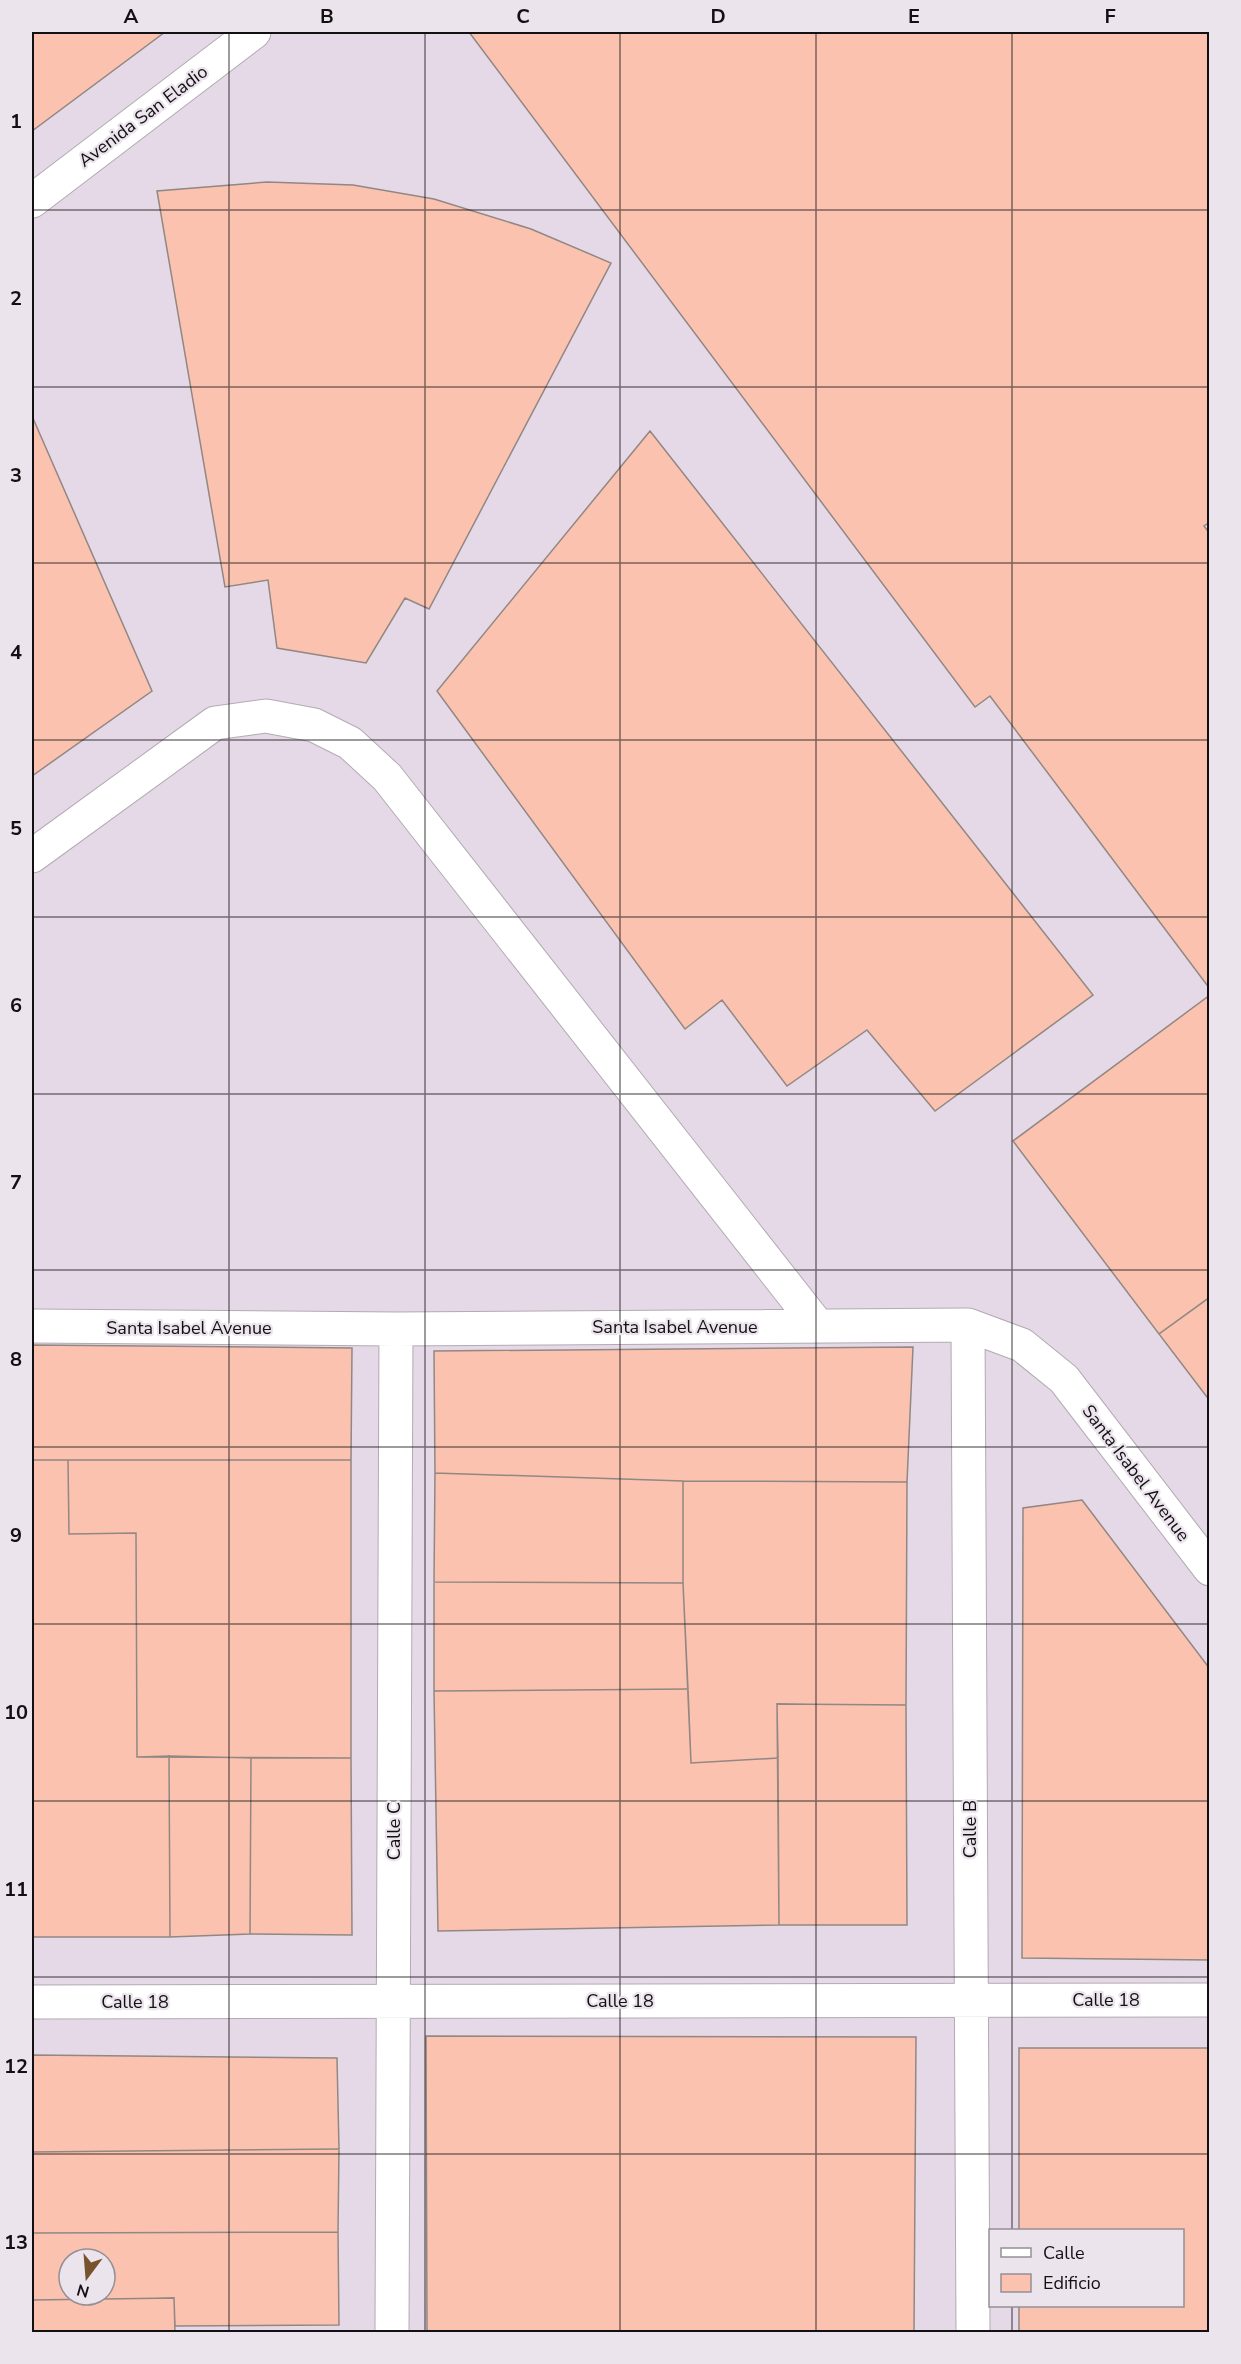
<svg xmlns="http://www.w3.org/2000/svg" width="1241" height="2364" viewBox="0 0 1241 2364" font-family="'Nunito Sans',sans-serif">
  <rect width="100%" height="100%" fill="#ece4ed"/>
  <path fill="#e5d8e7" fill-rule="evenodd" d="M32,32H1209V2332H32ZM990,2230H1182V2306H990ZM69,2259H105V2295H69Z"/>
  <path fill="#fbc3af" stroke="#928783" stroke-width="1.5" fill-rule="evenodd" d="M32,32H165L32,131Z
    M469,32H1210V522L1204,526L1210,534V989L990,696L975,707Z
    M267,182L353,185L434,199L531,229L611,263L429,609L405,598L366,663L277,648L268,580L225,587L157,191Z
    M32,416L152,691L32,776Z
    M650,431L1093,995L935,1111L867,1030L787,1086L722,1000L685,1029L437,691Z
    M1210,995V1297L1159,1334L1013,1141Z
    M1210,1297V1401L1159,1334Z
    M32,1345L352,1348L351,1460H32Z
    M913,1347L907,1482L683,1481L435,1473L434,1351Z
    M32,1460H68L69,1534L136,1533L137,1757L169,1756L170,1937H32Z
    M68,1460H351V1758L137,1757L136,1533L69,1534Z
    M435,1473L683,1481V1583L434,1582Z
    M683,1481L907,1482L906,1705L777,1704L778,1758L691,1763L683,1583Z
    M1082,1500L1210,1669V1960L1022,1958L1023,1508Z
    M434,1582L683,1583L688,1689L434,1691Z
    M688,1689L691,1763L778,1758L779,1925L438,1931L434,1691Z
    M777,1704L906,1705L907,1925H779Z
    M169,1756L251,1758L250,1934L170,1937Z
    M251,1758H351L352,1935L250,1934Z
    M426,2036L916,2037L914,2332H427Z
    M1019,2048H1210V2332H1019V2306H1182V2230H1019Z
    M32,2055L337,2058L339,2149L32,2152Z
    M339,2149L338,2232L32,2233V2152Z
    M338,2232L339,2325L175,2326L174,2298L32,2300V2233ZM69,2259H105V2295H69Z
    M174,2298L175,2332H32V2300Z"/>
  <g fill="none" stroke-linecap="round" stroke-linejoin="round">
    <g stroke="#b2abb3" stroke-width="35">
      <path id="minor" d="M32,201L254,32
        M32,856L215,723L266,716L314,725L350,743L387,777L818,1326
        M968,1325L973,2332
        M32,1326L396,1329L968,1325L1022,1345L1064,1379L1210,1569
        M32,2002L1210,2000
        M392,2332L396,1329"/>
    </g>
    <use href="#minor" stroke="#fff" stroke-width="33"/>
  </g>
  <path fill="none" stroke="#131013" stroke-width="1.5" stroke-opacity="0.55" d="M229,32V2332M425,32V2332M620,32V2332M816,32V2332M1012,32V2230M32,210H1210M32,387H1210M32,563H1210M32,740H1210M32,917H1210M32,1094H1210M32,1270H1210M32,1447H1210M32,1624H1210M32,1801H1210M32,1977H1210M32,2154H1210M1012,2306V2332"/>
  <g text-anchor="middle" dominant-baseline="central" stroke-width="4.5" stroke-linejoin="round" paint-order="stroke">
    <g font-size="18" fill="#131013" stroke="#ece4ed">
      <text transform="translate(143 116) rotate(-37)">Avenida San Eladio</text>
      <text x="675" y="1327">Santa Isabel Avenue</text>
      <text x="189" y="1328">Santa Isabel Avenue</text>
      <text transform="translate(1136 1473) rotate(53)">Santa Isabel Avenue</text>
      <text transform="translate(970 1829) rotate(-90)">Calle B</text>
      <text transform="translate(394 1831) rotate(-90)">Calle C</text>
      <text x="1106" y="2000">Calle 18</text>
      <text x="620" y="2001">Calle 18</text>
      <text x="135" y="2002">Calle 18</text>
    </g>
  </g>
  <rect width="1241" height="2364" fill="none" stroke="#ece4ed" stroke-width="66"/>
  <rect x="989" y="2229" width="195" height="78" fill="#ece4ed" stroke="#958f96" stroke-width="1.5"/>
  <rect x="1001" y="2248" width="30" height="9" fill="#ffffff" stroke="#958f96" stroke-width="1.5"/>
  <text x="1043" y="2259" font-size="18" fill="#131013">Calle</text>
  <rect x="1001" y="2274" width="30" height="18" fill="#fbc3af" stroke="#958f96" stroke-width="1.5"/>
  <text x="1043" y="2289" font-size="18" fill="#131013">Edificio</text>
  <g transform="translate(87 2277) rotate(196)"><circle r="28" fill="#ece4ed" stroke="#958f96" stroke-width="1.5"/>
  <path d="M0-4.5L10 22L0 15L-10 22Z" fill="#77532d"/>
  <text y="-9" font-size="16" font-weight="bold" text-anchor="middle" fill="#131013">N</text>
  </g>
  <rect x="33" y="33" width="1175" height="2298" fill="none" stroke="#131013" stroke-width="2"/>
  <g font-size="20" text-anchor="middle" font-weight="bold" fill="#131013">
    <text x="131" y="23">A</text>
    <text x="327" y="23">B</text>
    <text x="523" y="23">C</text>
    <text x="718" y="23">D</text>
    <text x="914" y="23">E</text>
    <text x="1110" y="23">F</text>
    <text x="16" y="128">1</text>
    <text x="16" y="305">2</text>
    <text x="16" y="482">3</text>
    <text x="16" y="659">4</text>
    <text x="16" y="835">5</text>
    <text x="16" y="1012">6</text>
    <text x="16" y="1189">7</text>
    <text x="16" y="1366">8</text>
    <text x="16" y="1542">9</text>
    <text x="16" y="1719">10</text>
    <text x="16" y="1896">11</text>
    <text x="16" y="2073">12</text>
    <text x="16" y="2249">13</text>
  </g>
</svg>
